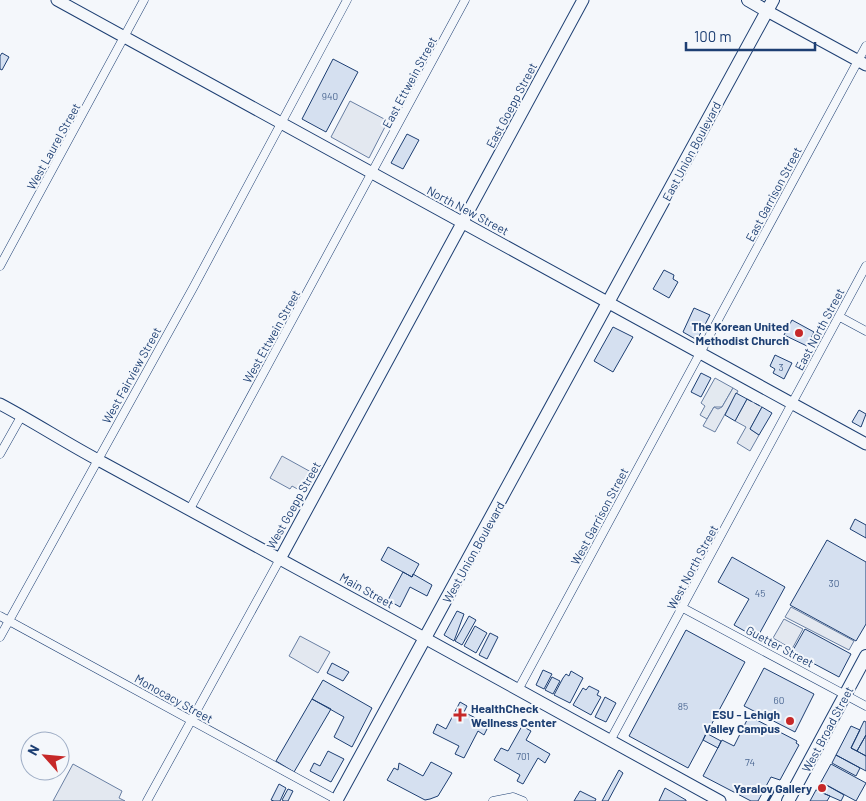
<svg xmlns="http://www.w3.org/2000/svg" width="866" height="801" viewBox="0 0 866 801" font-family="Barlow,sans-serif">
  <rect width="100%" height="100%" fill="#f4f7fb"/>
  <path fill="#e3e9f0" stroke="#687fa3" d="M715,378L733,388L722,407H714L707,419L700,415L705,406L701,403Z"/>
  <path fill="#e3e8f0" stroke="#687fa3" d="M350,101L388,121L369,158L331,137Z
    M733,388L738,391L715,432L703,426L714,407L718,409L722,407Z
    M747,399L762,407L750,429L759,435L750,451L737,443L746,427L735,421Z
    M282,456L311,472L301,491L292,486L290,489L270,478Z
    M791,607L854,641L849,650L785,617Z
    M784,619L803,629L792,649L773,638Z
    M300,636L330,652L318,673L289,656Z
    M73,764L122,791L119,798L125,801H53Z"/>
  <path fill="#d5e0f0" stroke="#1d3f73" d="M2,53L9,57L2,70L0,69V56Z
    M333,59L358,72L326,132L302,119Z
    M407,134L419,140L403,169L391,163Z
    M664,270L674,275L673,279L678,282L669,298L653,289Z
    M694,308L710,315L697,340L683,332Z
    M792,320L814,332L807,346L784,335Z
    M613,327L633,337L613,372L594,361Z
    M775,355L792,363L784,379L773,373L775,369L770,366Z
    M701,373L711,378L701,397L691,392Z
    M736,393L747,399L735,421L725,415Z
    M762,407L772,413L759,435L750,429Z
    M859,410L866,414L861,427L852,422Z
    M855,519L866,525V538L850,529Z
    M827,540L866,562V624L856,641L790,605Z
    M388,547L419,564L412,577L381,560Z
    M732,557L785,587L757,638L734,625L749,599L718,582Z
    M403,572L412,577L413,574L432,585L427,596L410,587L400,607L388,600Z
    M457,611L464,614L454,641L444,635Z
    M469,616L476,620L462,645L455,641Z
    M475,626L487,633L476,653L464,646Z
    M805,629L851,654L839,677L792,652Z
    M686,630L745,662L688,768L629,736Z
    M490,633L498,637L487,659L479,655Z
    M332,663L349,672L343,681L327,673Z
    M764,668L814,694L795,732L744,706Z
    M543,670L552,674L544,689L536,685Z
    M571,671L583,678L570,703L554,695L563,678L566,674L569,676Z
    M552,677L560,681L553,694L545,690Z
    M323,680L372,708L352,747L334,737L344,717L312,699Z
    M589,686L599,691L597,695L601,697L591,715L573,705L583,688L586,690Z
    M605,697L616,703L606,722L595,717Z
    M312,699L331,709L294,772L276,761Z
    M460,702L467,706L464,712L489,725L484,735L478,731L464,758L455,754L459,746L433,733L437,724L446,729Z
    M749,716L797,741L796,743L799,745L780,780L771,777L758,801H751L703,776L722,740L734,746Z
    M864,721L866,722V735L857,751L851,748Z
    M522,726L531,731L526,740L550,754L545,763L538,758L523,784L517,781L520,775L494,760L501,748L508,751Z
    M851,726L860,730L851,748L866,756V771L836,755Z
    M706,733L721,741L718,748L703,740Z
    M866,735V756L857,751Z
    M328,751L344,759L331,782L310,771L314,763L320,766Z
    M836,755L860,768L856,776L832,763Z
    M431,762L452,773L438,796L430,799L425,800L387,780L394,768L398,770L399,763L423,776Z
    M831,764L866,783L856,801L821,782Z
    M619,770L623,773L608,801H602Z
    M821,782L844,795L841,801L816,790Z
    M279,784L286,788L280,801H274L271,800Z
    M665,788L686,800V801H659Z
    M288,789L293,791L288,801H284L282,800Z
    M816,790L830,796L827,801H810Z
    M580,791L596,799L595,801H574Z"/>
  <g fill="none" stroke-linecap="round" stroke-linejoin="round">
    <g stroke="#1d3f73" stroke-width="9">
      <path id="street" d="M0,266L144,0
        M840,317L866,331
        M0,454L22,415
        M190,509L465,0
        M683,608L866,706
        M0,616L339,801
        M0,637L193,288L347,0
        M518,690L866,46
        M610,741L866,266
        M147,801L280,559
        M493,801L513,797L523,801"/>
    </g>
    <g stroke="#1d3f73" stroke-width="13">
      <path id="secondary" d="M57,0L866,444
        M767,11L866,65
        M0,404C34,422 66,443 100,461C308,573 513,687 720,801
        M280,559L583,0"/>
    </g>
    <g stroke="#1d3f73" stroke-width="14">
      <path id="primary" d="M748,0L767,11
        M336,801L773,0
        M788,801L866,656"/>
    </g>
    <use href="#street" stroke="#f4f7fb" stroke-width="8"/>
    <use href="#secondary" stroke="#f4f7fb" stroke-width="11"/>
    <use href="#primary" stroke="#f4f7fb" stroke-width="12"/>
    <path stroke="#1d3f73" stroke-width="1" stroke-dasharray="6 2.5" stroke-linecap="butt" d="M747,399L760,406"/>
    <path stroke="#1d3f73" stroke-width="2.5" d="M768,801L776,787"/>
  </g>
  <g fill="#c62828" stroke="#f4f7fb" stroke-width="2">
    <circle cx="799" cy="333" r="5"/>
    <path d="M457.5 707.5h5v5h5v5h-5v5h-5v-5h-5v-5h5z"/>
    <circle cx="790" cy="721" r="5"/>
    <circle cx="822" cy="788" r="5"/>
  </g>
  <g text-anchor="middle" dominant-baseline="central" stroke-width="4" stroke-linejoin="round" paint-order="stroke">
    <g font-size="10" fill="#4b6792">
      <text x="330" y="96">940</text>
      <text x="781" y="367">3</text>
      <text x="834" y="583">30</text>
      <text x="760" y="593">45</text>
      <text x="779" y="700">60</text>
      <text x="683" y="706">85</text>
      <text x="523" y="756">701</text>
      <text x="750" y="762">74</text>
    </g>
    <g font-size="12" fill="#1d3f73" stroke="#f4f7fb">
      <text transform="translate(409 82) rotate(-62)">East Ettwein Street</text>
      <text transform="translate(511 105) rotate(-62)">East Goepp Street</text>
      <text transform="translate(53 146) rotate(-61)">West Laurel Street</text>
      <text transform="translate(691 151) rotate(-62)">East Union Boulevard</text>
      <text transform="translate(773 194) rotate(-62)">East Garrison Street</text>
      <text transform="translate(468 210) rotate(28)">North New Street</text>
      <text transform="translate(819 329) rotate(-62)">East North Street</text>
      <text transform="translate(271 336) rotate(-61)">West Ettwein Street</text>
      <text transform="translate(131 375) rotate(-61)">West Fairview Street</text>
      <text transform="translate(293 505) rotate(-61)">West Goepp Street</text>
      <text transform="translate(599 516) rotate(-62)">West Garrison Street</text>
      <text transform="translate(473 552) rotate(-61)">West Union Boulevard</text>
      <text transform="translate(692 567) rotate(-62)">West North Street</text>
      <text transform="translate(367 590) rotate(29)">Main Street</text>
      <text transform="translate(780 646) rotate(28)">Guetter Street</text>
      <text transform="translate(174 698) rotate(29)">Monocacy Street</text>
      <text transform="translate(827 729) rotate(-62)">West Broad Street</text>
    </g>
    <g font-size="12" font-weight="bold" fill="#1d3f73" stroke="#f4f7fb" text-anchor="end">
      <text x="789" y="326">The Korean United<tspan x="789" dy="14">Methodist Church</tspan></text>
      <text x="471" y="708" text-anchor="start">HealthCheck<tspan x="471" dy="14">Wellness Center</tspan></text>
      <text x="780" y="714">ESU - Lehigh<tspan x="780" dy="14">Valley Campus</tspan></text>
      <text x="812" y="788">Yaralov Gallery</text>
    </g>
  </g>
  <g transform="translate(45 756) rotate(297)"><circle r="24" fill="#f4f7fb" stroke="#9eadc5"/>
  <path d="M0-4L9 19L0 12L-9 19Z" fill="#c62828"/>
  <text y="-8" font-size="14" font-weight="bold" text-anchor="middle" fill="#1d3f73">N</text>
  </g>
  <path d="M686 42v8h129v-8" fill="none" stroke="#1d3f73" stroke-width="2.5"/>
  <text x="694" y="42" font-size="15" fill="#1d3f73" stroke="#f4f7fb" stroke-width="4" paint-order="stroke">100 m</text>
</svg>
